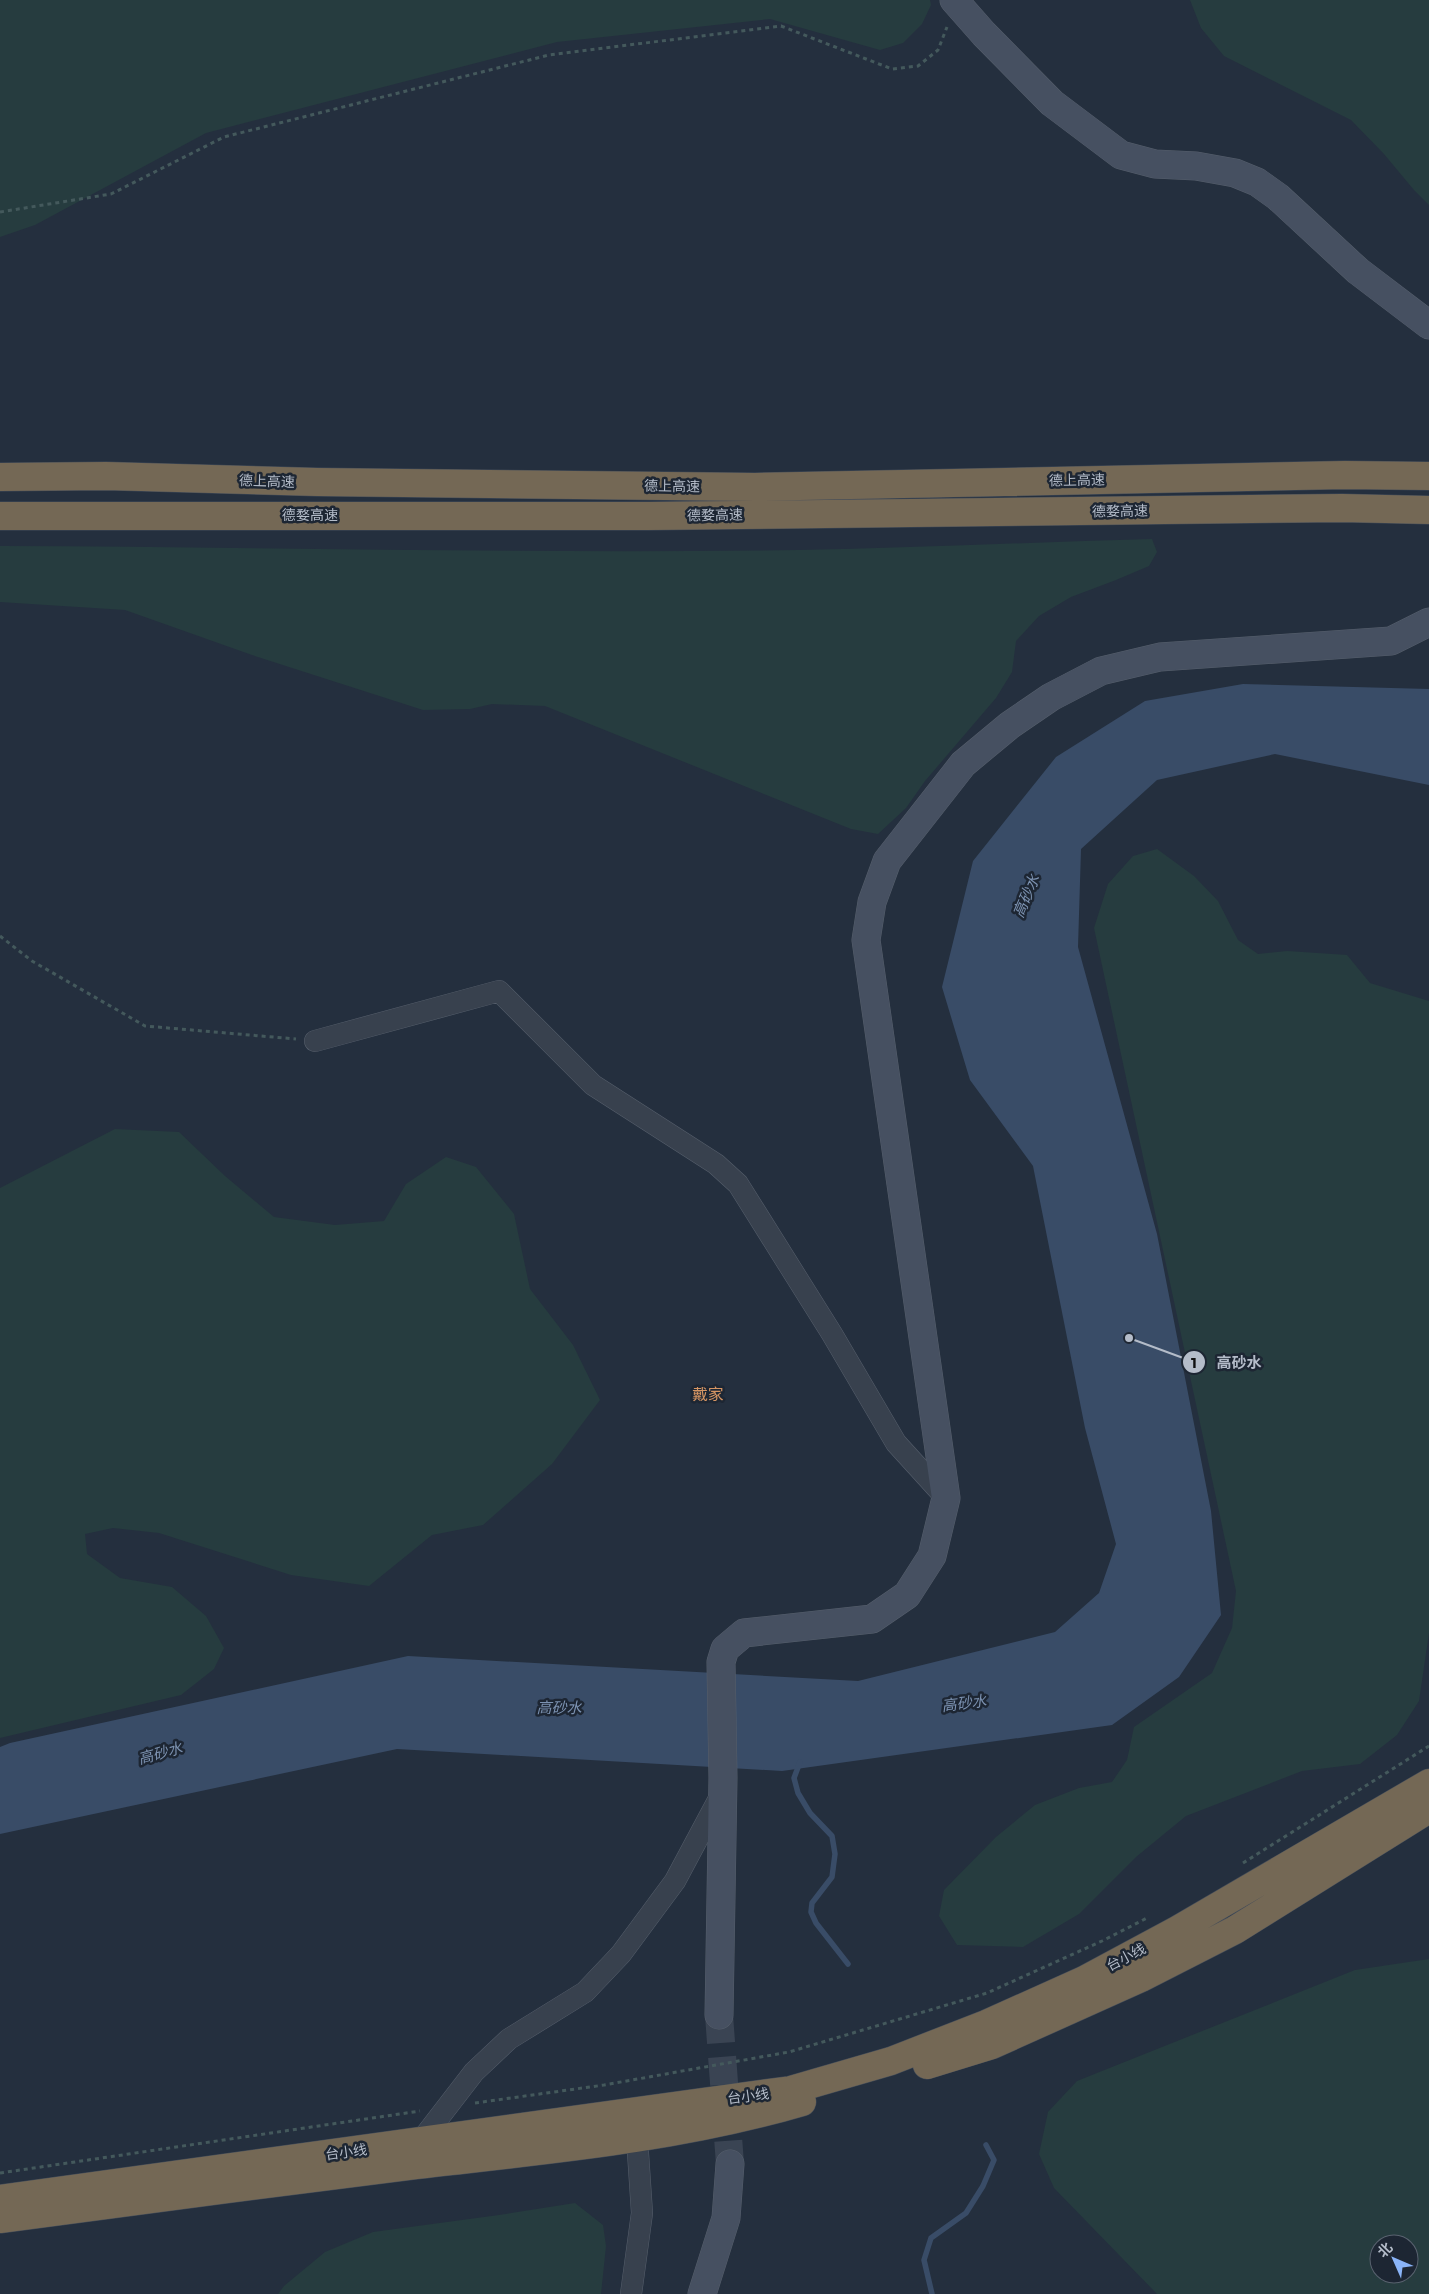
<svg xmlns="http://www.w3.org/2000/svg" width="1429" height="2294" viewBox="0 0 1429 2294" font-family="Montserrat,'Noto Sans SC',sans-serif">
  <rect width="100%" height="100%" fill="#242f3e"/>
  <path fill="#263c3f" fill-rule="evenodd" d="M0,0H930L931,5L922,24L903,43L880,50L770,19L557,42L206,133L35,225L0,237Z
    M1190,0H1429V205L1414,190L1384,154L1351,120L1224,56L1201,28Z
    M1152,539L1157,552L1149,566L1116,580L1071,597L1039,616L1016,641L1012,672L996,698L925,781L906,808L878,834L851,829L545,706L492,704L470,709L423,710L252,655L125,610L0,602V546C266,547 533,554 799,550C917,548 1034,542 1152,539Z
    M1157,849L1194,876L1218,901L1238,940L1258,954L1287,951L1347,955L1370,983L1429,1001V1633L1419,1701L1397,1735L1360,1764L1302,1771L1186,1816L1136,1857L1079,1914L1023,1947L957,1945L939,1916L944,1890L996,1837L1035,1805L1079,1788L1112,1782L1127,1760L1134,1727L1212,1673L1232,1628L1236,1591L1094,928L1108,884L1133,856Z
    M115,1129L179,1132L225,1176L274,1217L335,1225L384,1221L406,1184L446,1157L476,1167L514,1214L530,1289L573,1345L600,1400L552,1464L483,1525L432,1535L369,1586L291,1575L159,1533L113,1528L85,1534L87,1554L120,1578L172,1587L206,1616L224,1648L214,1669L181,1695L0,1738V1188Z
    M1429,1959V2294H1157L1054,2188L1039,2154L1048,2112L1077,2081L1355,1970ZM1379,2244H1409V2274H1379Z
    M575,2203L603,2225L606,2246L601,2294H278L284,2286L325,2252L373,2232L499,2215Z"/>
  <path fill="#394c67" d="M1243,684L1429,689V785L1275,754L1157,780L1081,849L1078,947L1157,1234L1211,1511L1221,1615L1179,1677L1112,1725L782,1771L397,1749L0,1834V1747L10,1743L408,1656L858,1681L1055,1632L1099,1593L1116,1544L1085,1428L1033,1166L970,1080L942,987L973,861L1056,757L1145,701Z"/>
  <g fill="none" stroke-linecap="round" stroke-linejoin="round">
    <path stroke="#394c67" stroke-width="5.5" d="M800,1762L794,1778L798,1793L810,1813L832,1836L835,1854L832,1877L812,1903L811,1912L816,1923L848,1964
      M932,2294L924,2260L931,2238L966,2213L983,2186L994,2160L986,2145"/>
    <path stroke="#3a4453" stroke-width="28" stroke-dasharray="28 14" stroke-linecap="butt" d="M719,2015L730,2164"/>
    <g stroke="#565f6c" stroke-width="22">
      <path id="street" d="M315,1041L499,991L593,1085L716,1164L738,1184L832,1334L896,1443L946,1498
        M420,2142L474,2072L509,2039L585,1992L621,1954L675,1881L722,1793
        M631,2294L642,2213L636,2123"/>
    </g>
    <g stroke="#565f6c" stroke-width="29">
      <path id="secondary" d="M954,0L984,34L1052,103L1121,155L1155,164L1196,166L1235,173L1257,182L1278,197L1358,271L1429,325
        M719,2015L723,1778L721,1662L725,1649L744,1633L872,1619L907,1595L932,1556L946,1498L866,940L872,902L887,861L963,764L1010,725L1051,697L1101,671L1160,657L1391,641L1429,622
        M702,2294L726,2218L730,2164"/>
    </g>
    <g stroke="#434c59" stroke-width="29">
      <path id="highway" d="M0,477L106,476L317,482L755,487L1345,475L1429,476
        M0,516H649L1342,508L1429,510
        M927,2065L992,2045L1141,1978L1235,1930L1429,1809
        M0,2199L791,2090L891,2061L986,2024L1084,1980L1177,1930L1429,1783
        M0,2219C139,2201 277,2182 416,2165C546,2150 676,2139 802,2102"/>
    </g>
    <path stroke="#44595c" stroke-width="3" stroke-dasharray="4 4" stroke-linecap="butt" d="M0,212L111,194L224,137L549,55L781,26L892,69L918,66L938,50L947,27
      M0,936L32,961L145,1026L296,1039
      M1243,1863L1429,1746
      M475,2103L604,2085L789,2052L987,1993L1102,1941L1149,1917
      M0,2173L420,2111"/>
    <use href="#street" stroke="#38414e" stroke-width="21"/>
    <use href="#secondary" stroke="#465061" stroke-width="28"/>
    <use href="#highway" stroke="#746855" stroke-width="28"/>
  </g>
  <g text-anchor="middle" dominant-baseline="central" stroke-width="5" stroke-linejoin="round" paint-order="stroke">
    <g font-size="14" fill="#b4bcc9" stroke="#1d2633">
      <text transform="translate(1077 480) rotate(-1)">德上高速</text>
      <text transform="translate(267 481) rotate(2)">德上高速</text>
      <text transform="translate(672 486) rotate(1)">德上高速</text>
      <text transform="translate(1120 511) rotate(-1)">德婺高速</text>
      <text x="310" y="515">德婺高速</text>
      <text transform="translate(715 515) rotate(-1)">德婺高速</text>
      <text transform="translate(1126 1957) rotate(-28)">台小线</text>
      <text transform="translate(748 2096) rotate(-8)">台小线</text>
      <text transform="translate(346 2152) rotate(-8)">台小线</text>
    </g>
    <g font-size="15" font-style="italic" fill="#7c92b1" stroke="#1d2633">
      <text transform="translate(1026 896) rotate(-67)">高砂水</text>
      <text transform="translate(964 1703) rotate(-7)">高砂水</text>
      <text x="559" y="1707">高砂水</text>
      <text transform="translate(160 1753) rotate(-15)">高砂水</text>
    </g>
    <g font-size="16" fill="#d59563" stroke="#1d2633">
      <text x="708" y="1394">戴家</text>
    </g>
  </g>
  <path fill="none" stroke="#b4bcc9" stroke-width="2" d="M1129 1338L1194 1362"/>
  <g fill="#b4bcc9" stroke="#1d2633" stroke-width="2">
    <circle cx="1129" cy="1338" r="5"/>
    <circle cx="1194" cy="1362" r="12"/>
  </g>
  <g font-size="15" text-anchor="middle" font-weight="bold" fill="#111">
    <text x="1194" y="1368">1</text>
  </g>
  <g font-size="15" text-anchor="middle" font-weight="bold" fill="#b4bcc9" stroke="#1d2633" stroke-width="5" stroke-linejoin="round" paint-order="stroke">
    <text x="1239" y="1368">高砂水</text>
  </g>
  <g transform="translate(1394 2259) rotate(315)"><circle r="24" fill="#1d2633" stroke="#59626f"/>
  <path d="M0-4L9 19L0 12L-9 19Z" fill="#8ab4f8"/>
  <text y="-8" font-size="14" font-weight="bold" text-anchor="middle" fill="#b4bcc9">北</text>
  </g>
</svg>
